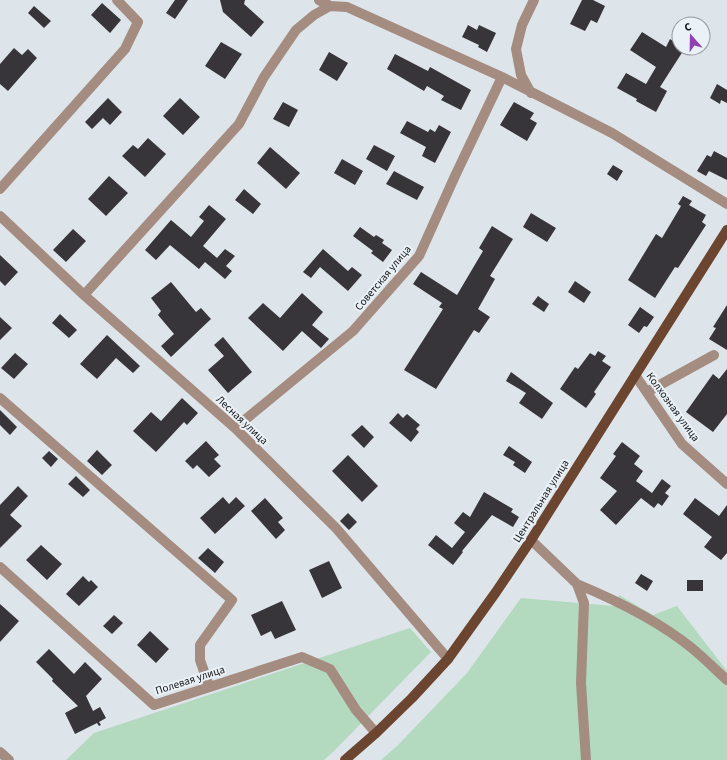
<svg xmlns="http://www.w3.org/2000/svg" width="727" height="760" viewBox="0 0 727 760" font-family="'Source Sans 3',sans-serif">
  <rect width="100%" height="100%" fill="#dee5ea"/>
  <path fill="#b3d9be" d="M619,595L653,615L677,606L727,671V760H381L397,746L467,673L521,598L614,606Z
    M410,628L431,652L334,751L324,760H66L94,733Z"/>
  <path fill="#38353a" d="M175,0H188L175,19L166,13Z
    M220,0H245L244,4L264,22L251,37L223,12Z
    M582,0H593L605,6L597,23L591,20L585,31L570,24Z
    M102,3L121,20L110,33L91,15Z
    M34,6L51,21L44,28L28,13Z
    M468,25L477,30L479,25L496,33L487,52L478,47L479,45L462,37Z
    M642,32L666,47L670,39L679,45V48H685L660,87L667,91L656,112L636,101L637,99L617,88L626,73L646,84L656,67L630,50Z
    M221,42L242,54L225,79L205,66Z
    M14,48L22,55L28,49L37,58L8,91L0,84V64Z
    M329,52L348,63L337,81L319,70Z
    M395,54L424,69L428,71L430,67L471,90L461,110L441,100L444,96L427,86L424,91L387,69Z
    M717,84L727,90V103L721,100L720,104L710,98Z
    M108,98L122,112L110,125L103,118L92,129L85,122Z
    M180,98L200,117L183,135L163,116Z
    M283,102L298,110L289,127L273,119Z
    M514,102L534,113L530,119L537,123L527,141L500,125Z
    M407,121L428,132L430,129L435,132L439,125L451,132L435,163L422,156L426,147L400,133Z
    M148,138L166,154L145,177L122,156L133,145L138,149Z
    M374,145L395,156L387,171L366,159Z
    M270,147L300,173L286,189L257,163Z
    M714,151L727,158V180L709,171L706,176L697,171L707,155L711,157Z
    M342,159L363,171L355,185L334,173Z
    M613,165L623,171L617,181L607,174Z
    M394,171L424,187L417,200L386,184Z
    M109,176L128,193L106,216L88,199Z
    M244,189L261,204L253,214L235,200Z
    M683,196L692,201L689,205L706,215L702,222L706,225L678,268L675,267L655,298L628,280L656,234L662,238L681,206L678,204Z
    M209,205L226,219L203,246L217,258L225,249L235,256L226,266L232,271L225,279L205,262L199,269L170,245L156,260L145,250L171,220L191,237L204,221L199,217Z
    M531,213L556,228L547,242L523,227Z
    M492,226L513,239L490,276L495,279L478,309L490,317L479,333L474,330L436,389L404,370L443,309L439,307L442,303L413,284L421,272L457,295L483,251L479,248Z
    M360,227L374,237L376,235L384,240L382,243L392,250L383,262L371,253L373,251L353,236Z
    M73,229L86,241L66,262L53,250Z
    M323,249L348,271L352,267L362,275L348,291L320,267L311,278L303,272Z
    M0,255L18,272L5,286L0,281Z
    M575,281L591,292L584,303L568,292Z
    M171,282L196,312L201,308L211,319L171,357L161,346L174,334L158,315L161,311L151,298Z
    M302,293L323,312L312,325L329,339L321,348L302,331L283,351L248,318L263,303L280,318Z
    M538,296L549,304L544,312L532,304Z
    M727,305V350L709,339L716,328L713,327Z
    M640,307L654,317L647,327L644,326L639,333L628,325Z
    M60,314L77,330L69,338L52,323Z
    M0,317L12,328L0,340Z
    M107,335L140,366L133,373L116,358L97,379L80,364Z
    M223,337L252,372L228,393L208,370L224,356L214,345Z
    M598,351L606,356L602,361L611,367L594,392L596,394L586,408L560,389L575,367L578,369L590,353L595,356Z
    M15,353L28,364L14,379L1,368Z
    M727,369V414L713,432L686,412L713,374L719,379Z
    M511,372L553,403L542,419L519,403L526,393L506,381Z
    M182,398L198,413L187,425L184,422L156,452L133,431L151,412L161,421Z
    M0,410L17,427L10,435L0,425Z
    M398,413L403,418L407,414L420,425L416,429L419,432L411,442L389,423Z
    M362,425L374,437L364,448L351,435Z
    M206,441L219,455L214,459L221,466L209,477L197,465L193,469L185,461Z
    M622,442L640,456L634,464L643,471L636,481L652,493L662,479L671,486L665,493L669,496L662,506L658,503L654,508L641,498L616,525L600,510L617,491L600,478L616,456L613,454Z
    M509,446L532,462L525,473L513,465L515,462L503,455Z
    M97,450L112,465L102,475L87,461Z
    M49,451L58,459L51,467L42,458Z
    M348,455L378,486L362,502L332,471Z
    M76,476L90,490L83,497L68,484Z
    M18,486L28,496L10,515L22,526L0,548V505Z
    M484,492L513,509L511,512L519,517L513,527L492,515L462,551L463,552L453,565L428,545L436,535L452,548L465,532L454,523L463,512L470,517Z
    M223,497L229,504L236,497L245,506L215,534L200,518Z
    M265,498L283,518L278,522L285,530L276,539L251,511Z
    M695,498L719,516L727,505V553L721,560L704,547L712,537L683,514Z
    M348,513L357,522L349,530L340,521Z
    M41,545L62,564L47,580L26,560Z
    M208,548L224,562L215,573L198,558Z
    M329,561L342,588L322,598L309,570Z
    M641,574L653,581L647,591L635,583Z
    M83,576L89,582L91,580L98,587L79,606L66,594Z
    M687,580H703V591H687Z
    M282,601L296,630L275,639L271,631L261,636L251,615Z
    M0,604L19,621L0,642Z
    M114,615L123,623L112,634L103,626Z
    M150,631L169,649L156,663L137,645Z
    M49,649L74,674L85,662L102,679L86,696L93,711L100,707L106,718L99,722L101,725L99,726L97,723L75,734L65,713L78,706L52,681L53,679L36,662Z"/>
  <g fill="none" stroke-linecap="round" stroke-linejoin="round">
    <path stroke="#a48c81" stroke-width="10" d="M319,0L330,6
      M531,93L521,75L516,49L522,25L534,0
      M0,189L125,49L138,22L117,0
      M0,216L84,295L235,428L336,528L448,659
      M84,295L239,124L264,77L296,30L314,15L330,6L347,7L502,77L612,133L727,204
      M635,375L682,444L727,484
      M647,392L714,355
      M0,398L232,600L200,645V660L209,686
      M235,428L353,331L419,256L455,176L502,77
      M531,540L577,584L584,603L581,683L586,760
      M0,567L154,705L302,657L330,669L356,710L376,733
      M577,584C618,601 659,621 693,649C705,659 716,670 727,680
      M0,752L9,760"/>
    <path stroke="#6c4530" stroke-width="10" d="M345,760L376,733L412,698L448,659L496,592L531,540L727,230"/>
  </g>
  <g text-anchor="middle" dominant-baseline="central" stroke-width="4" stroke-linejoin="round" paint-order="stroke">
    <g font-size="11" fill="#131517" stroke="#ebf2f7">
      <text transform="translate(383 278) rotate(-50)">Советская улица</text>
      <text transform="translate(673 407) rotate(54)">Колхозная улица</text>
      <text transform="translate(242 420) rotate(43)">Лесная улица</text>
      <text transform="translate(541 501) rotate(-58)">Центральная улица</text>
      <text transform="translate(190 680) rotate(-18)">Полевая улица</text>
    </g>
  </g>
  <g transform="translate(691 36) rotate(340)"><circle r="19" fill="#ebf2f7" stroke="#959a9d"/>
  <path d="M0-3L7 15L0 10L-7 15Z" fill="#9041b2"/>
  <text y="-6" font-size="11" font-weight="bold" text-anchor="middle" fill="#131517">С</text>
  </g>
</svg>
